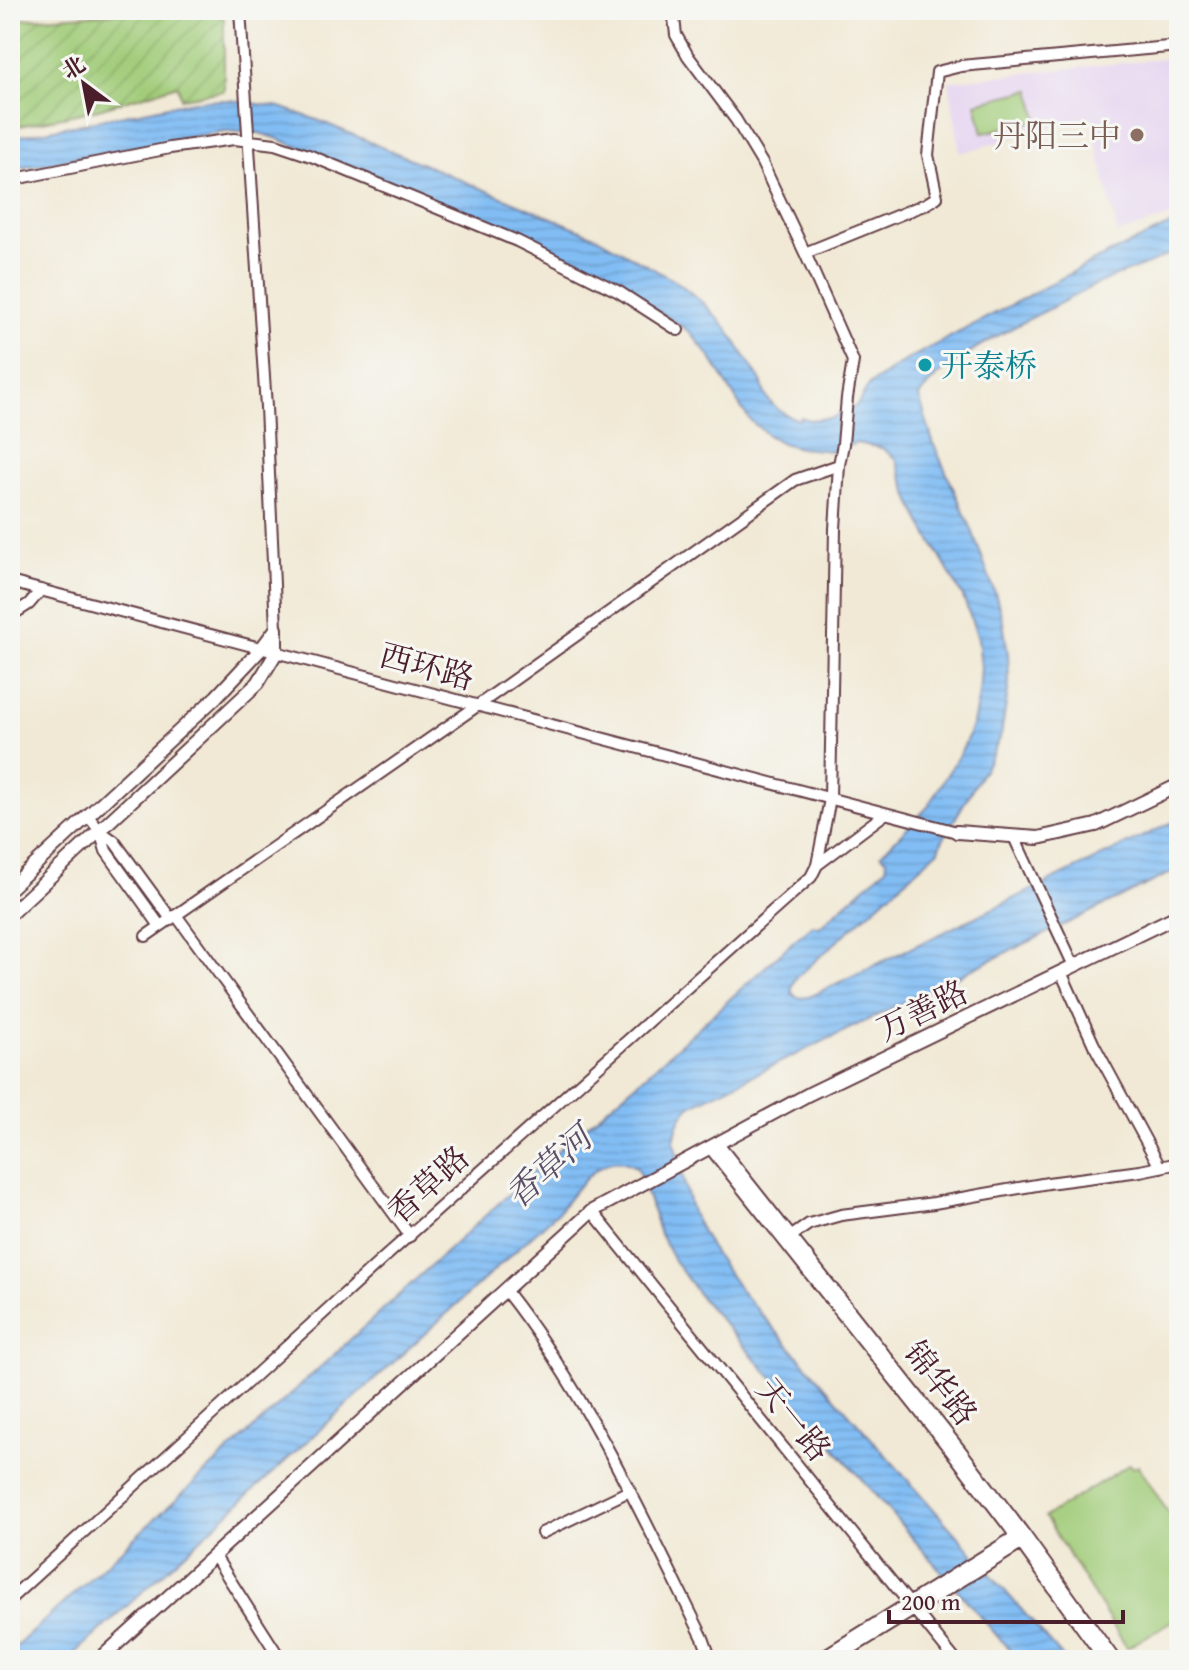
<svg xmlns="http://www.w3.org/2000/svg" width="1189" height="1670" viewBox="0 0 1189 1670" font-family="'Gentium Book Plus','Noto Serif SC',serif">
  <defs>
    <pattern id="garden-furrows" width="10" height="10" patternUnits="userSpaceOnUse" patternTransform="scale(2)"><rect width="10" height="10" fill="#a1cc79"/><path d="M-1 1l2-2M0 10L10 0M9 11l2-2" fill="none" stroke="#8caf69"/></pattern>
    <pattern id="water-rules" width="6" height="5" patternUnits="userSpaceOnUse" patternTransform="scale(2)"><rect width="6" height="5" fill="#81bdf4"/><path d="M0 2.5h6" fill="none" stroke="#71a2d1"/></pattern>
  </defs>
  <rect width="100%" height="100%" fill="#f6f6f2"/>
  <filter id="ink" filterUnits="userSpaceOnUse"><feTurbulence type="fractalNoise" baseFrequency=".0125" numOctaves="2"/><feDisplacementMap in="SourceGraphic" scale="16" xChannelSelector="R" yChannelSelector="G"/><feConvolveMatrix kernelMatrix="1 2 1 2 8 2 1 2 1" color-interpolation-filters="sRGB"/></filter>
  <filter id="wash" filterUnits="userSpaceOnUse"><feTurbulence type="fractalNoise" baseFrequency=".006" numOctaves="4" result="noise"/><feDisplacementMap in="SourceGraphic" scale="32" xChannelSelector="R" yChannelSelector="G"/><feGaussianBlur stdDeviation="1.8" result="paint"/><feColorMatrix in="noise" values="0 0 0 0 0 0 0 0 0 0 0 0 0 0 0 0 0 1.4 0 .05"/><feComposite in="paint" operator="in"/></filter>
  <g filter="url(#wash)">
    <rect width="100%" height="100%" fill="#f1e9d5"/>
    <path fill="#e5d3f1" d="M1179,57V213L1118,234L1090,116L960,153L949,81Z"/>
    <path fill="url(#garden-furrows)" stroke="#767652" stroke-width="2" d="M164,10H212L224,18V91L181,98L178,85L95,110L10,128V20Z"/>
    <path fill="#a1cc79" stroke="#767652" stroke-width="2" d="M1031,90L1038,120L983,133L976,103Z
      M1130,1464L1133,1468L1138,1465L1179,1530V1597L1176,1619L1127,1648L1045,1517Z"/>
    <path fill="url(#water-rules)" stroke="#666e90" stroke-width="2" d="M230,100L280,107L320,121L595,236L680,284L704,304L727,328L762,383C764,402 781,414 799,420L801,417L809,420L832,418L853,408L858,404L869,385L908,359L1098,259L1179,221V248C1157,263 1130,270 1106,280C1087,288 1069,299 1051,308C1014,327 940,362 919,397L934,445L972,530L995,593L1003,622L1008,654L1009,685L1001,735L990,759L942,841L939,850L795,979C788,993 793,1000 809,997L1179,819V869L694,1104C681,1113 676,1126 674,1142L692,1213L710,1247L739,1289L967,1547L1065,1660H1018L826,1438L702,1299L673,1259L660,1234L638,1169C606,1143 577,1188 559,1211L68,1660H10V1652L535,1170L645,1076L796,939L813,925L819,927L885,869L887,865L886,859L881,854L927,808L963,748L973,724L979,695L981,668L978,638L963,597L920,521L910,499L896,459L882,448L856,443L834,451L799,448L782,443L769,436L751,421L742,409L711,358L690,332L622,288L531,243L276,138L259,133L224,131L10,170V138L194,101Z"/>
  </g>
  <g filter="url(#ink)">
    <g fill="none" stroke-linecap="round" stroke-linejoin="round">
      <g stroke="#633d44" stroke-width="14">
        <path id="minor" d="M240,10L266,407L276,629
          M673,10L676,35L688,56L736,120L762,163L805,253L853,361L847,398L843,444L839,465L835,529L830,799L817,865
          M10,180L170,148L234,139L275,144L311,156L517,241L619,292L678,330
          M805,253L926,204L937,197L928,155L937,72L961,66L1179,46
          M10,582L957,832
          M10,616L29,604L41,590
          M88,816L100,831L114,841L171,919
          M100,831L106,851L160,926
          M1014,837L1074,966
          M176,915L410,1236
          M146,936L477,706L795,480L839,465
          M1061,972L1094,1045L1160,1167
          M718,1144L961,1451L1025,1535L1115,1660
          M710,1148L954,1455L1009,1527L1105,1660
          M592,1211L955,1660
          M786,1240L809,1224L841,1215L934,1203L1048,1183L1140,1171L1179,1163
          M505,1290C588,1395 644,1519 703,1638L711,1660
          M542,1533L629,1491
          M214,1555L281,1660
          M10,1599L386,1256L811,877L817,865L885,814
          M817,1660L1016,1536L1020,1535
          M833,1660L1021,1544L1023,1539"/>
      </g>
      <g stroke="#633d44" stroke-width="16">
        <path id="major" d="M957,832L1038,838L1096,825L1179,785
          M10,888L216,697L261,649L276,629
          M10,914L258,683L276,653V629
          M99,1660L592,1211L809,1094L1179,915"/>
      </g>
      <use href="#minor" stroke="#fff" stroke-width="10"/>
      <use href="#major" stroke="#fff" stroke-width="12"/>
    </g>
  </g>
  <circle fill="#8d6e63" stroke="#f6f6f2" stroke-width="3" cx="1137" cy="135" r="8"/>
  <circle fill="#0f9aa8" stroke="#f6f6f2" stroke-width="3" cx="925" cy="365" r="8"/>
  <g text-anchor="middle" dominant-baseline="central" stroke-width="6" stroke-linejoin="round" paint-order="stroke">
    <g font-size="32" fill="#785e54" stroke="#f6f6f2" text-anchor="end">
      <text x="1121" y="135">丹阳三中</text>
    </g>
    <g font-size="32" fill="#0d838f" stroke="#f6f6f2" text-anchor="start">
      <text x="941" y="365">开泰桥</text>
    </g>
    <g font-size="32" fill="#4a1f2b" stroke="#f6f6f2">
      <text transform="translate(427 666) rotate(15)">西环路</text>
      <text transform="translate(922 1010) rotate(-26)">万善路</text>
      <text transform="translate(428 1184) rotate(-42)">香草路</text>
      <text transform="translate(941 1383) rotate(52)">锦华路</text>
      <text transform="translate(794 1419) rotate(51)">天一路</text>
    </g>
    <g font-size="34" font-style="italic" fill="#5a4e67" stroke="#f6f6f2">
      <text transform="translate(548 1166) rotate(-42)">香草河</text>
    </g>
  </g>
  <rect width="1189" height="1670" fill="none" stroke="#f6f6f2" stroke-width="40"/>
  <g transform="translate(84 84) rotate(328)" stroke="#f6f6f2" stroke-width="6" paint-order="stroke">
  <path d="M0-6L14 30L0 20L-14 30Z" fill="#4a1f2b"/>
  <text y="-12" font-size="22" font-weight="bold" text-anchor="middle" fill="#4a1f2b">北</text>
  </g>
  <path d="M889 1610v12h234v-12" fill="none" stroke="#4a1f2b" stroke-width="4"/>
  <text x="901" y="1610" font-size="24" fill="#4a1f2b" stroke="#f6f6f2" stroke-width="6" paint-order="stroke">200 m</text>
</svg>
